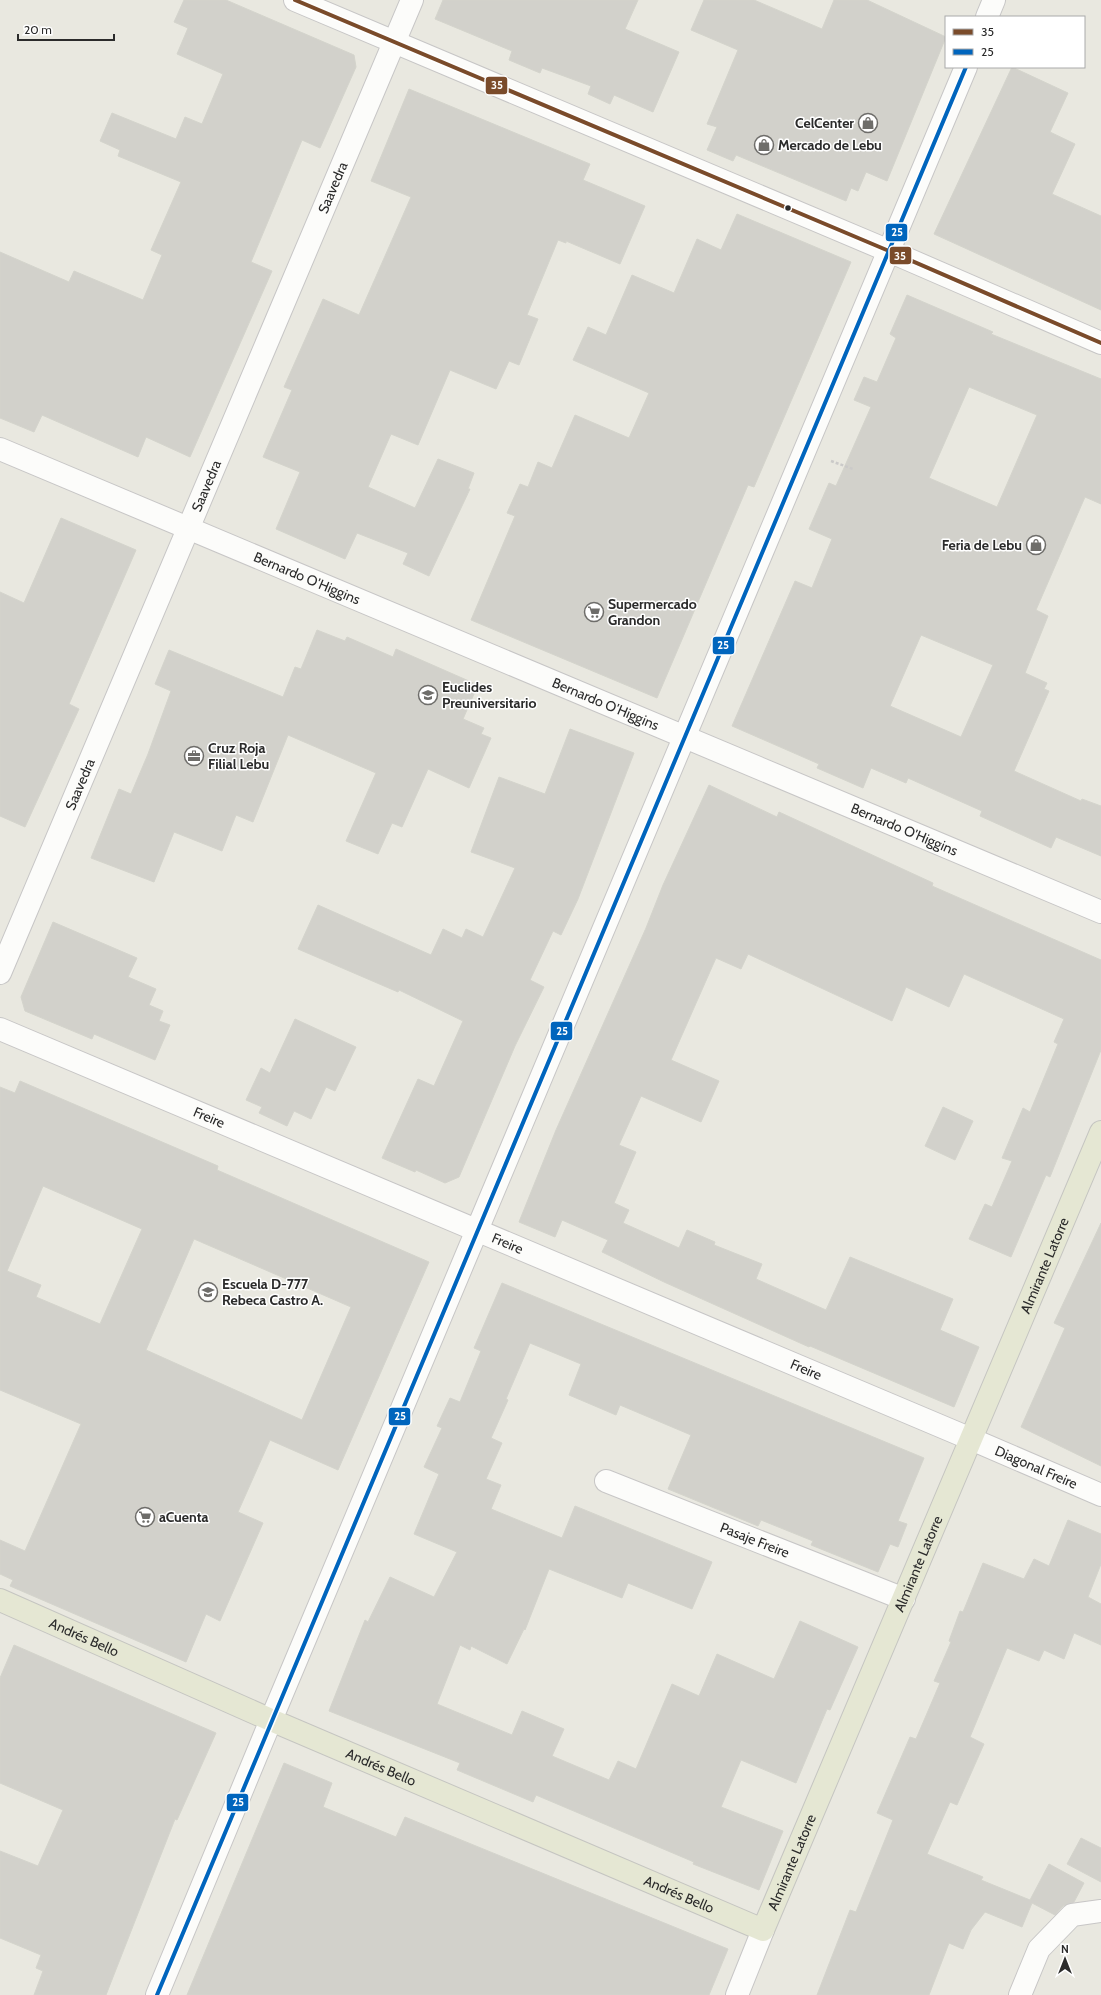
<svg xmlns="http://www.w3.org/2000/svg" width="1101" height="1995" viewBox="0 0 1101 1995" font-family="Cabin,sans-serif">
  <rect width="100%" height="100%" fill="#e9e8e0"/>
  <path fill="#d2d1cb" stroke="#d4d4cc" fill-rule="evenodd" d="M184,0H226L354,55L356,67L320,148L302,140L251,262L272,271L190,457L146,437L138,457L42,415L34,432L0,418V252L69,282L74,271L143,300L162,255L151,250L181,182L118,156L120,150L100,141L112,113L176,139L185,117L202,124L223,74L177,54L188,28L174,22Z
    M443,0H638L625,29L679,52L653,112L614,95L610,104L588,94L591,86L542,68L540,73L509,60L512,51L435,19Z
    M704,0H754L822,29L834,0H867L946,37L887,181L866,172L858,191L851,188L846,201L736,155L733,161L707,150L717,127L707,124L738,50L691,30Z
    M1012,67L1068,93L1050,132L1075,144L1052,194L1101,216V310L934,234Z
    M409,89L590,164L583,180L645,206L620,264L566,241V243L558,240L527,315L538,319L519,365L509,361L496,389L450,370L418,445L391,434L368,487L415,508L438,459L474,473L468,489H470L429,576L403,564L408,553L357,533L345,559L276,529L300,472L263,457L292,390L284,387L323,299L359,315L411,197L371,181Z
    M737,214L851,262L754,487L748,485L657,698L471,620L515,516L507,513L520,484L528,487L538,462L552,468L575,415L629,438L649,393L573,360L588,327L606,335L632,275L674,293L697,239L721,250Z
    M907,295L993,332L991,334L1101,379V504L1085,497L1036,610L1048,616L1025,673L1047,683L1044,689L1049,691L1014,771L1081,801L1082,799L1101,806V856L1056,837L1051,848L980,816L982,811L908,778L906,783L871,768L863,788L817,768L819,764L732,726L795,581L812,588L832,539L809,529L829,483L836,486L871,407L854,400L864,377L877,382L896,338L890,334ZM969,387L1037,415L997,507L929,478ZM921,635L993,665L961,737L890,706Z
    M61,518L136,550L69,704L79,709L25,827L0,816V592L24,603Z
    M317,630L345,641L347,637L393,657L396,649L478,685L463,719L484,728L481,734L491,738L469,788L428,769L402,827L392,823L378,854L346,841L376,773L288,735L253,822L236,815L222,851L174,832L154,882L91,858L119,789L131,794L148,754L171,691L155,684L169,650L283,697L295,667L301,669Z
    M570,729L634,753L578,899L561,935L553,931L530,980L544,987L515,1046L459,1177L445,1183L416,1170L415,1172L382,1158L418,1079L434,1086L463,1021L399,990L398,992L298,949L318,905L431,955L443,929L462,938L466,929L483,937L515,868L471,852L499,777L545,794Z
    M709,785L777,817L779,812L933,883L932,886L1101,960V1050L1050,1177L1046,1175L1011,1257L969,1239L985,1204L992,1207L1012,1161L1002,1158L1023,1108L1030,1112L1058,1044L1054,1042L1064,1019L964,974L949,1007L906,987L892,1021L748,954L741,969L716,958L671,1060L719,1081L701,1122L641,1096L619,1145L636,1152L614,1203L629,1210L623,1223L679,1248L687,1230L715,1242L714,1245L762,1264L756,1279L826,1310L850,1257L953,1299L940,1330L979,1347L954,1407L810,1346L809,1347L664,1282L602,1252L608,1240L562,1220L555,1237L519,1222L556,1130L646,928L663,885Z
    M53,922L137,958L128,977L156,989L149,1005L163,1011L159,1021L170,1025L155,1060L94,1034L92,1039L25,1011L21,997Z
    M295,1019L356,1047L335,1091L326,1087L311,1119L294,1111L287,1126L259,1113L262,1107L246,1100L261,1068L270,1073Z
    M20,1081L218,1166L217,1170L429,1262L338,1470L270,1440L238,1512L263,1523L220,1621L206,1614L186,1662L10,1586L13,1580L0,1574V1540L25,1551L81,1424L0,1390V1087L15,1093ZM43,1186L142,1229L100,1324L36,1297L41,1285L7,1271ZM194,1239L351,1307L302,1420L146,1350Z
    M943,1107L973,1121L955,1160L925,1146Z
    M1101,1223V1466L1021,1427L1065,1328L1054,1323Z
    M502,1283L924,1458L898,1521L907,1524L898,1547L890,1544L878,1572L811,1545L813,1541L761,1520L758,1526L668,1489L691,1435L620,1405L616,1415L569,1395L581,1364L530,1343L506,1399L508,1400L491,1438L502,1443L486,1479L501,1485L491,1509L562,1538L575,1506L712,1562L692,1609L628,1583L622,1598L549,1569L525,1630L524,1629L507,1664L471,1646L470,1650L460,1645L437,1704L512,1735L522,1711L564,1729L552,1756L609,1780L618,1761L636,1769L672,1684L699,1696L717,1654L774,1679L800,1621L858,1647L830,1710L827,1709L796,1783L741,1760L721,1807L783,1831L759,1890L693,1864L694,1862L536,1795L533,1802L457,1770L460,1763L329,1711L365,1620L368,1622L390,1577L434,1597L457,1552L414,1534L439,1474L424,1467L442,1428L437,1426L450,1398L460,1402L481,1351L474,1348Z
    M1068,1520L1101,1534V1564L1088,1597L1101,1604V1645L1074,1633L1064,1659L1044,1650L1039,1661L1007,1648L970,1737L984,1744L957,1805L950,1802L927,1854L983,1877L981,1880L1030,1900L1049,1864L1084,1883L1074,1902L1063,1906L1055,1915L1032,1903L1022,1927L985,1912L971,1930L963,1949L949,1943L929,1995H817L850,1910L856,1912L893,1820L877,1813L910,1737L916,1739L940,1683L934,1681L951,1642L949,1641L960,1611L963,1612L983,1563L1024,1579L1034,1559L1049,1566Z
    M14,1645L216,1733L177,1820L175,1819L106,1995H34L43,1971L36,1968L41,1955L0,1938V1851L38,1866L63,1810L0,1783V1678Z
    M284,1763L332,1783L323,1807L396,1837L405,1817L728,1949L709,1995H187Z
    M1081,1838L1101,1848V1882L1067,1864Z"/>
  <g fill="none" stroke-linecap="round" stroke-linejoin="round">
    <g stroke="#c7c6c6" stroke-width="24">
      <g id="minor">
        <path d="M295,0L889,251L1101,343"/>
        <path d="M987,17L994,0"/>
        <path id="s1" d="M0,449L1101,912"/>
        <path id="s2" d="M0,973L412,0"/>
        <path id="s3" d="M0,1029L971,1439"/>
        <path id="s4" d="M606,1481L904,1599"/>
        <path d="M271,1720L966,67"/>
        <path d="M1020,1995L1039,1949L1072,1915L1101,1911"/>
      </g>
    </g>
    <g stroke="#c7c6c6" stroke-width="24">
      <g id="tertiary">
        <path id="s5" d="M971,1439L1101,1495"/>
        <path d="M737,1995L763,1930"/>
      </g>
    </g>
    <g stroke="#c7c6c6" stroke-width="24">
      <path id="secondary" d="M157,1995L271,1720"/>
    </g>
    <g stroke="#c5c5c1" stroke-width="24">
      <g id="primary">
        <path id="s6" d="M0,1600L271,1720L763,1930L1101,1132"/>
      </g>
    </g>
    <path stroke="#cbcac9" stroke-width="2.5" stroke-dasharray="3 2" stroke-linecap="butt" d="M831,461L853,469"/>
    <use href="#minor" stroke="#fcfcfa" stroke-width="22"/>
    <use href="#tertiary" stroke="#fcfcfa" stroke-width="22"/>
    <use href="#secondary" stroke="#fcfcfa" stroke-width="22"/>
    <use href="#primary" stroke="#e5e7d3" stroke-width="22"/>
    <g stroke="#fff" stroke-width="7">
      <path id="bus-1" d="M295,0L889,251L1101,343"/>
    </g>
    <g stroke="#fff" stroke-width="7">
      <path id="bus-2" d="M157,1995L966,67"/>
    </g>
    <use href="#bus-1" stroke="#7a4b2a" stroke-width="4"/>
    <use href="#bus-2" stroke="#0065bd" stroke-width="4"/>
  </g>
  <defs>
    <g id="shop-ring" transform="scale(1)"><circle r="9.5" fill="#fff" stroke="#6e6d6a" stroke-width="1.5"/><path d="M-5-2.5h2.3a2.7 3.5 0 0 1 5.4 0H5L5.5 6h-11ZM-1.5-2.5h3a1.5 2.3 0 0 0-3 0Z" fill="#6e6d6a"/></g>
    <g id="supermarket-ring" transform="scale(1)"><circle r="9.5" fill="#fff" stroke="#6e6d6a" stroke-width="1.5"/><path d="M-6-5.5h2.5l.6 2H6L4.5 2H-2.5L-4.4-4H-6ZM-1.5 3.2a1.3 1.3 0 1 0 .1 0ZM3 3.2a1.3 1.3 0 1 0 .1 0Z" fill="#6e6d6a"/></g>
    <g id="university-ring" transform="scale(1)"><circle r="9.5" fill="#fff" stroke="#6e6d6a" stroke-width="1.5"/><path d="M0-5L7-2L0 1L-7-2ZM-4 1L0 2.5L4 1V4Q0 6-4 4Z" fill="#6e6d6a"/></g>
    <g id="office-ring" transform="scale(1)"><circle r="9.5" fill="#fff" stroke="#6e6d6a" stroke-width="1.5"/><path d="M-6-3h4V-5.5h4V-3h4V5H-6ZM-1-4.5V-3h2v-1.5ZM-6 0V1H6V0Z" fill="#6e6d6a"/></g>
    <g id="school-ring" transform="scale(1)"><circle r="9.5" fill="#fff" stroke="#6e6d6a" stroke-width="1.5"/><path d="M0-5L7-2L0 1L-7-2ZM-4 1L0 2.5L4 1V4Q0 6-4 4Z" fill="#6e6d6a"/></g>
  </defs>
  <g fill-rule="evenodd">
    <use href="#shop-ring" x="868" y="123"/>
    <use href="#shop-ring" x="764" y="145"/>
    <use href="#shop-ring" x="1036" y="545"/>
    <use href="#supermarket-ring" x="594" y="612"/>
    <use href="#university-ring" x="428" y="695"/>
    <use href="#office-ring" x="194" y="756"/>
    <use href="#school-ring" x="208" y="1292"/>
    <use href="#supermarket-ring" x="145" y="1517"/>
  </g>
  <circle fill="#2b2b2b" stroke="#fff" stroke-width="1.5" cx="788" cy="208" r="3.5"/>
  <g text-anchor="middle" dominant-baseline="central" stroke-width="3" stroke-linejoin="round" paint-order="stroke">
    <g font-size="14" font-weight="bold" fill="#2b2b2b" stroke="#fff" text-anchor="start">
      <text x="854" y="123" text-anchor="end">CelCenter</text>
      <text x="778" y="145">Mercado de Lebu</text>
      <text x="1022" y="545" text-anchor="end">Feria de Lebu</text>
      <text x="608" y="604">Supermercado<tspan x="608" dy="16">Grandon</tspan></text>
      <text x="442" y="687">Euclides<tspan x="442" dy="16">Preuniversitario</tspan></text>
      <text x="208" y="748">Cruz Roja<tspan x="208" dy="16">Filial Lebu</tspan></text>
      <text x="222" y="1284">Escuela D-777<tspan x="222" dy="16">Rebeca Castro A.</tspan></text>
      <text x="159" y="1517">aCuenta</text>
    </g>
    <g font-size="14" fill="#2b2b2b" stroke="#fff">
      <text stroke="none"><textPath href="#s2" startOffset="853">Saavedra</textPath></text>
      <text stroke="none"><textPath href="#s2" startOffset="529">Saavedra</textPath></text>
      <text stroke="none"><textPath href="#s1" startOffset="333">Bernardo O'Higgins</textPath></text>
      <text stroke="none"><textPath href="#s1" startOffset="657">Bernardo O'Higgins</textPath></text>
      <text stroke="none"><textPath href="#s2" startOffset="205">Saavedra</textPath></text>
      <text stroke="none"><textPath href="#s1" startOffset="981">Bernardo O'Higgins</textPath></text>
      <text stroke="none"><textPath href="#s3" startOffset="227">Freire</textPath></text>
      <text stroke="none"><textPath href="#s3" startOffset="551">Freire</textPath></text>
      <text stroke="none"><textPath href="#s6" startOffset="1553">Almirante Latorre</textPath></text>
      <text stroke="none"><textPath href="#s3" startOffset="875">Freire</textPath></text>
      <text stroke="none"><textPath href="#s5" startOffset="71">Diagonal Freire</textPath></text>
      <text stroke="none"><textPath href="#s4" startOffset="160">Pasaje Freire</textPath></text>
      <text stroke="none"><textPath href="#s6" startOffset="1229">Almirante Latorre</textPath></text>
      <text stroke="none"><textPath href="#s6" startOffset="92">Andrés Bello</textPath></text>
      <text stroke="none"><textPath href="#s6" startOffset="416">Andrés Bello</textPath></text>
      <text stroke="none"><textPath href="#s6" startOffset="905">Almirante Latorre</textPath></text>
      <text stroke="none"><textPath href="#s6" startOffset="740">Andrés Bello</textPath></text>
    </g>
  </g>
  <g stroke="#fff" stroke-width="1.5">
    <rect x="485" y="76" width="23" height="19" rx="4" fill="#7a4b2a"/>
    <rect x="885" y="223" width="23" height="19" rx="4" fill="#0065bd"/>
    <rect x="889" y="246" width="23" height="19" rx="4" fill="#7a4b2a"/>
    <rect x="712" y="636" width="23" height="19" rx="4" fill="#0065bd"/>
    <rect x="550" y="1021" width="23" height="20" rx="4" fill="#0065bd"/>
    <rect x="388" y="1407" width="23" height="19" rx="4" fill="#0065bd"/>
    <rect x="226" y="1793" width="23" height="19" rx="4" fill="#0065bd"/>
  </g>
  <g font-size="11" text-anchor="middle" font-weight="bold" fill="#fff">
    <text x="497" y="89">35</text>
    <text x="897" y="236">25</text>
    <text x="900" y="260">35</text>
    <text x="723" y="649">25</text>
    <text x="562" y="1035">25</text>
    <text x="400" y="1420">25</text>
    <text x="238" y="1806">25</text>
  </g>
  <rect x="945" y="16" width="140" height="52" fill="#ffffff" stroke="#aaaaaa"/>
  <rect x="953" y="29" width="20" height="6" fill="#7a4b2a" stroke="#aaaaaa"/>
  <text x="981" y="36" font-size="12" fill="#2b2b2b">35</text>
  <rect x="953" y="49" width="20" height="6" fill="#0065bd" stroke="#aaaaaa"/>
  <text x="981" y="56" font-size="12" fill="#2b2b2b">25</text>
  <g transform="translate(1065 1959)" stroke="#ffffff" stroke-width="3" paint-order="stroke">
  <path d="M0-3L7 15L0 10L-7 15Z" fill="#2b2b2b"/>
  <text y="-6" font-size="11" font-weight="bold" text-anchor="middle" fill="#2b2b2b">N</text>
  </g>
  <path d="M18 34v6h96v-6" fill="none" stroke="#2b2b2b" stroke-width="2"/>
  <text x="24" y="34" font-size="12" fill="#2b2b2b" stroke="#ffffff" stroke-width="3" paint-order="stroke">20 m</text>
</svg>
